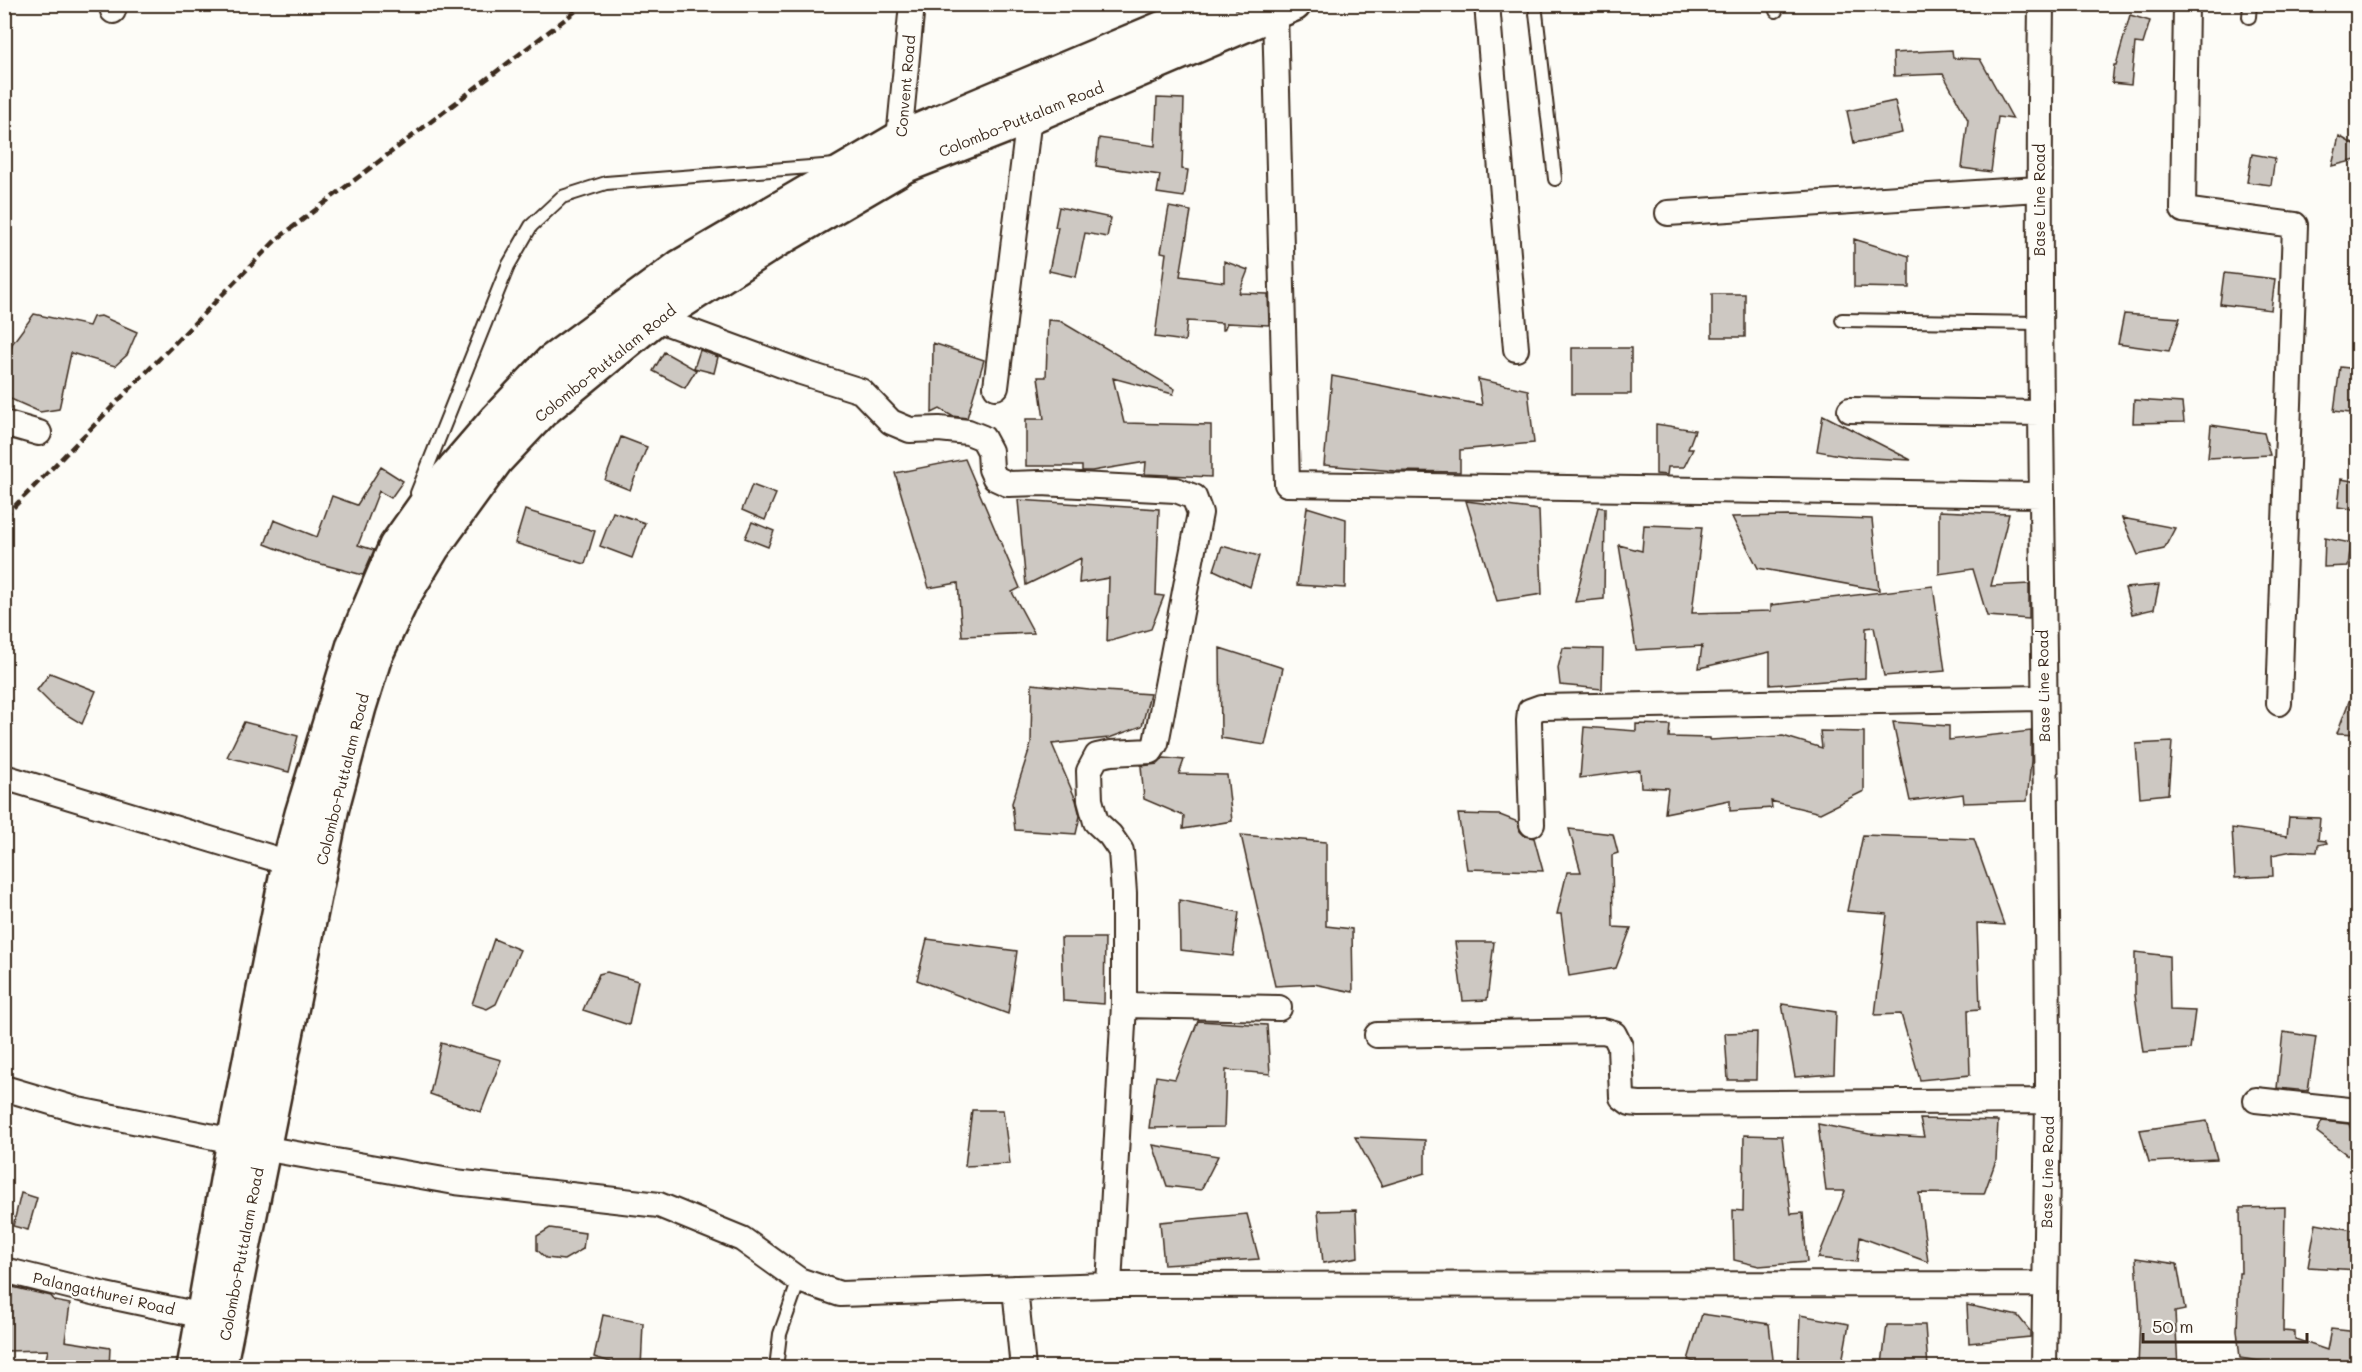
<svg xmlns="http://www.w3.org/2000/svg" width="2362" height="1372" viewBox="0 0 2362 1372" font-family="Mali,sans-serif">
  <rect width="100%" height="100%" fill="#fdfcf7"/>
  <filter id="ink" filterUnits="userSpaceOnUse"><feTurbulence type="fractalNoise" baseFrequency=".0167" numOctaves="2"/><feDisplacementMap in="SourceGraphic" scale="12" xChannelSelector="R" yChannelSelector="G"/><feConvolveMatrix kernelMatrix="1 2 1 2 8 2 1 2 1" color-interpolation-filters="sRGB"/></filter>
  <g filter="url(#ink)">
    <path fill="#cdc8c2" stroke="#3b2a1e" stroke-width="1.5" d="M2130,15L2150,21L2143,44L2135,43L2131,85L2112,83L2114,65H2116Z
      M1952,50L1953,58L1980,59L2013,119L1998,117L1991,172L1962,168L1968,120L1943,74L1894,76L1893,53Z
      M1157,98L1184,99L1182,169L1188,170L1184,197L1157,193L1160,175L1096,166L1099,138L1155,146Z
      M1895,101L1902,133L1854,143L1847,111Z
      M2339,136L2358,147L2356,160L2332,166Z
      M2252,154L2275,158L2271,185L2247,182Z
      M1059,207L1111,218L1107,237L1085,233L1076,277L1049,271L1058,227H1055Z
      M1169,207L1191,211L1180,276L1224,282V261L1248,270L1239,293L1268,294L1269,325L1227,323L1224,330H1222V323L1187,321L1185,341L1155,337L1166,253L1161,252Z
      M1854,239L1909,256V288L1854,287Z
      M2224,273L2275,279L2271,310L2220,304Z
      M1712,294H1745V337H1712Z
      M34,314L89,326L93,317L101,316L137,332L127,355L115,366L71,353L59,409L40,412L4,396L12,344Z
      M2124,314L2180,318L2169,351L2118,344Z
      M1048,320L1060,321L1175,389L1173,394L1113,378L1124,423L1211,425V477L1145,474L1146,462L1092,471H1082V466H1026V419H1044L1038,377H1046Z
      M933,343L984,360L967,418L952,416L940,409L932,413Z
      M1572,348H1631V394H1572Z
      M700,350L718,357L714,373L694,368Z
      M664,352L696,370L685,388L653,371Z
      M2340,367L2358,369V414L2334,411Z
      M1332,376L1482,405L1478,379L1528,390L1534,443L1460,450V472L1395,471L1324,465Z
      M2134,400L2182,403L2184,422L2133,423Z
      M1823,415L1911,460L1851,457L1817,451Z
      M1656,424L1695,430L1688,449H1693L1684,467H1668L1667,475L1656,474Z
      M2211,425L2264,433L2270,455L2208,458Z
      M621,437L647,447L630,490L605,480Z
      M965,459L1020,588L1012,592L1034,633L962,636L958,583L929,588L895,473Z
      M381,467L403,481L391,498L379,491L358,545L374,550L363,575L306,560L265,544L274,520L317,537L332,496L357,505Z
      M2341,479L2358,482V510L2338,507Z
      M752,485L776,494L765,520L742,510Z
      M1018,500L1159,509L1156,595L1164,596L1151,629L1107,642L1109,578L1079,583L1081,558L1026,585Z
      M1466,501L1539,510L1542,594L1497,601Z
      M1307,507L1346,519L1345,588L1297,585Z
      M1598,507L1605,508L1604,599L1575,602Z
      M525,510L595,531L585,564L515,543Z
      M1939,511L2009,514L1991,586L2029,584V619L1987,616L1973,569L1939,574Z
      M613,512L645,523L632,558L600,546Z
      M1789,516L1872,519L1879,590L1758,568L1732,517Z
      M2122,518L2175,528L2164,549L2138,555Z
      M752,522L774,531L768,547L745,538Z
      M1644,525L1702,527L1692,613L1771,611V605L1933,586L1945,671L1884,676L1874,627L1866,628L1865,678L1770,685V652L1699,668L1702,646L1636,650L1619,545L1642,551Z
      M2325,538L2351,543L2348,566L2324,567Z
      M1222,546L1259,556L1250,587L1214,570Z
      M2159,585L2154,609L2132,614L2125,588Z
      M1220,648L1283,668L1265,745L1221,738Z
      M1563,648L1603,649L1602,689L1560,685L1558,668Z
      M50,673L96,691L82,724L54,707L37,690Z
      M2356,683L2358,734L2337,733Z
      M1032,684L1089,690L1150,694L1142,726L1109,738L1052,744L1076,800L1080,816L1076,834L1015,830L1012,803L1031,744Z
      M244,722L298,736L289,772L227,757Z
      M1893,722L1949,726V740L2031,731V761L2027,801L1964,803L1963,794L1910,801Z
      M1636,724L1670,725L1669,737L1710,738V740L1783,736L1822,748L1820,731L1864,732V791L1820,813L1771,801L1772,808L1730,811V800L1665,813L1668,788L1641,787L1640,770L1580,778L1584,727L1636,731Z
      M2172,742L2168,794L2140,797L2136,744Z
      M1164,758L1184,760L1179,774L1227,775L1232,821L1183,829L1184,816L1144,799L1141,766L1158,764Z
      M1458,814L1500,815L1518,822L1520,831L1525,836L1534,838L1543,871L1467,869Z
      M2289,817L2320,818L2318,840L2326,841L2327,843L2318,845L2317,852L2292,851L2272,855L2273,876L2235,878L2232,828L2287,836Z
      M1569,829L1613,834L1618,853L1612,855L1613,927L1631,928L1616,968L1569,976L1561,914H1557L1567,872H1581Z
      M1241,835L1326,842V926L1352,929L1353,992L1314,984L1275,986Z
      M1863,835L1974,839L2004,925L1977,923L1980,1009L1968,1010L1970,1075L1920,1080L1901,1014L1875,1015L1887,914L1847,911Z
      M1179,900L1239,912L1233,956L1180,950Z
      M1061,938H1105L1104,1004L1063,1001Z
      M494,939L520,950L496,1004L487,1009L472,1004Z
      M927,939L1017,951L1008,1014L917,980Z
      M1455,942H1494L1487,1000L1463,1001Z
      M2135,952L2169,956L2170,1010L2195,1011L2190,1049L2143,1052L2135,995Z
      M607,972L638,981L629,1025L583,1010L599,974Z
      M1782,1004L1836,1012L1834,1074L1795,1077Z
      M1198,1021L1267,1025L1270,1074L1226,1070L1224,1127L1149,1128L1156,1076L1175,1079Z
      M1757,1032L1756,1080H1728L1725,1033Z
      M2283,1032L2316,1037L2308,1091L2277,1088Z
      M441,1043L501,1060L481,1112L430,1094Z
      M972,1110H1003L1010,1164L965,1166Z
      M1920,1119L1998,1121L1996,1160L1984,1194L1919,1193L1928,1262L1860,1237L1857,1262L1818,1258L1845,1191H1826L1818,1124L1869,1134L1924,1137Z
      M2207,1121L2217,1159L2149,1162L2140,1130Z
      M2322,1121L2349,1124L2358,1147V1163L2317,1132Z
      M1744,1135L1782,1136L1791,1214L1803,1213L1807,1262L1759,1266L1734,1260L1733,1210L1743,1211Z
      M1355,1137L1425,1140V1173L1382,1186Z
      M1153,1145L1218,1156L1201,1190L1167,1186Z
      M21,1193L37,1198L28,1230L13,1226Z
      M2285,1207L2283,1331L2295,1332V1339L2327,1350L2331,1329L2358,1332V1368H2302L2240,1358L2237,1330L2239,1273H2241L2240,1208Z
      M1356,1210L1358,1257L1323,1263L1318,1211Z
      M1247,1214L1259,1259L1164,1265L1160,1222Z
      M2316,1223L2358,1231V1270L2308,1267Z
      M550,1228L585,1233L583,1249L564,1260L546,1258L537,1250V1236Z
      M2136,1258L2177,1264L2185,1310L2175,1312L2178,1368H2138L2140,1317Z
      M8,1286L51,1296L55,1301L70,1304L65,1341L110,1348L109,1368H44L48,1350L4,1351Z
      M1967,1305L2018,1316L2030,1331V1337L1969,1343Z
      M1702,1314L1769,1324L1774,1368H1716L1688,1360Z
      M603,1315L643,1323L641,1368H630L594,1357Z
      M1800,1315L1849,1324L1841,1368H1798Z
      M1887,1325H1925L1928,1368H1894L1882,1364Z"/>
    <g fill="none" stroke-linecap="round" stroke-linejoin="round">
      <g stroke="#3b2a1e" stroke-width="16">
        <path id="lane" d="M1535,4L1555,179
          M1774,4L1776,11
          M2249,17L2250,4
          M1842,320L2039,323
          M417,493L508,266L531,226L562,197L606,183L836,165
          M776,1368L780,1334L799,1280"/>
      </g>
      <g stroke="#3b2a1e" stroke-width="28">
        <path id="street" d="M111,4L113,11
          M1487,4L1516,349
          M2041,4C2036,370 2048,735 2048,1100C2047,1189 2045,1279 2044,1368
          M2186,4L2183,210L2295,225L2279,703
          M1275,12L1287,484L2040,495
          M902,152L899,139L912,4
          M1668,213L2038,189
          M643,314L801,372L861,391L891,422L910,430L939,429L968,432L983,438L990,451L991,469L995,478L1008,484L1041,483L1176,490L1194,497L1200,513L1156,743L1151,751L1111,753L1097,756L1089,771L1090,800L1096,822L1110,835L1121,851L1124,893V1005L1109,1285
          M996,387L1029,117
          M1850,410L2039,413
          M4,423L39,433
          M4,777L289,863
          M1532,824L1529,721L1530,711L1541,707L2043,698
          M1124,1005L1279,1008
          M1377,1035L1603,1031L1614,1034L1620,1046L1622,1097L1630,1103L1639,1104L2048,1101
          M4,1088L78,1110L234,1141
          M2256,1100L2358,1111
          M262,1148L455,1182L659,1205L742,1239L799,1280L840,1294L1109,1285L2045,1284
          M4,1270L105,1295L204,1316
          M1015,1288L1023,1368"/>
      </g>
      <g stroke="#3b2a1e" stroke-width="38">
        <path id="highway" d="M194,1368L234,1141L289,863L302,814L354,644L396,546L435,491L497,419L551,362L680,267L899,139L1220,4
          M219,1368L332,807L359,707L375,656L403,597L433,547L496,460L542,411L654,319L774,242L904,166L1029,117L1294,4"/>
      </g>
      <use href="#lane" stroke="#fdfcf7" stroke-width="12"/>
      <use href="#street" stroke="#fdfcf7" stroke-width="24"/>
      <use href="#highway" stroke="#fdfcf7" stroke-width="33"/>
      <path stroke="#3b2a1e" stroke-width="4.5" stroke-dasharray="9 4.5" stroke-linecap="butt" d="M4,517L276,240L585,4"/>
    </g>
  </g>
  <g text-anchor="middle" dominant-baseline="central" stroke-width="4.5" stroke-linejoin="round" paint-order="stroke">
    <g font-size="15" fill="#3b2a1e" stroke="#fdfcf7">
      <text transform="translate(905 86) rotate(-85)">Convent Road</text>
      <text transform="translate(1021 119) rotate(-22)">Colombo-Puttalam Road</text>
      <text transform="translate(2039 200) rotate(-90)">Base Line Road</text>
      <text transform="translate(605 363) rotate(-39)">Colombo-Puttalam Road</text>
      <text transform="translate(2043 686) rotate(-91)">Base Line Road</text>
      <text transform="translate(342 779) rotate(-76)">Colombo-Puttalam Road</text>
      <text transform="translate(2047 1172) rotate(-89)">Base Line Road</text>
      <text transform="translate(241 1254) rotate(-79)">Colombo-Puttalam Road</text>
      <text transform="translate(104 1293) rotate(13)">Palangathurei Road</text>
    </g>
  </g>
  <rect width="2362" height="1372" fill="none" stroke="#fdfcf7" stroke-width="24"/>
  <rect x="12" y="12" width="2338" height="1348" fill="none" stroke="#3b2a1e" stroke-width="2" filter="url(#ink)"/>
  <path d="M2143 1333v9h164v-9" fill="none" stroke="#3b2a1e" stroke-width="3"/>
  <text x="2152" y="1333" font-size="18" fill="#3b2a1e" stroke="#fdfcf7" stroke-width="4.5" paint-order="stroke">50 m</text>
</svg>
